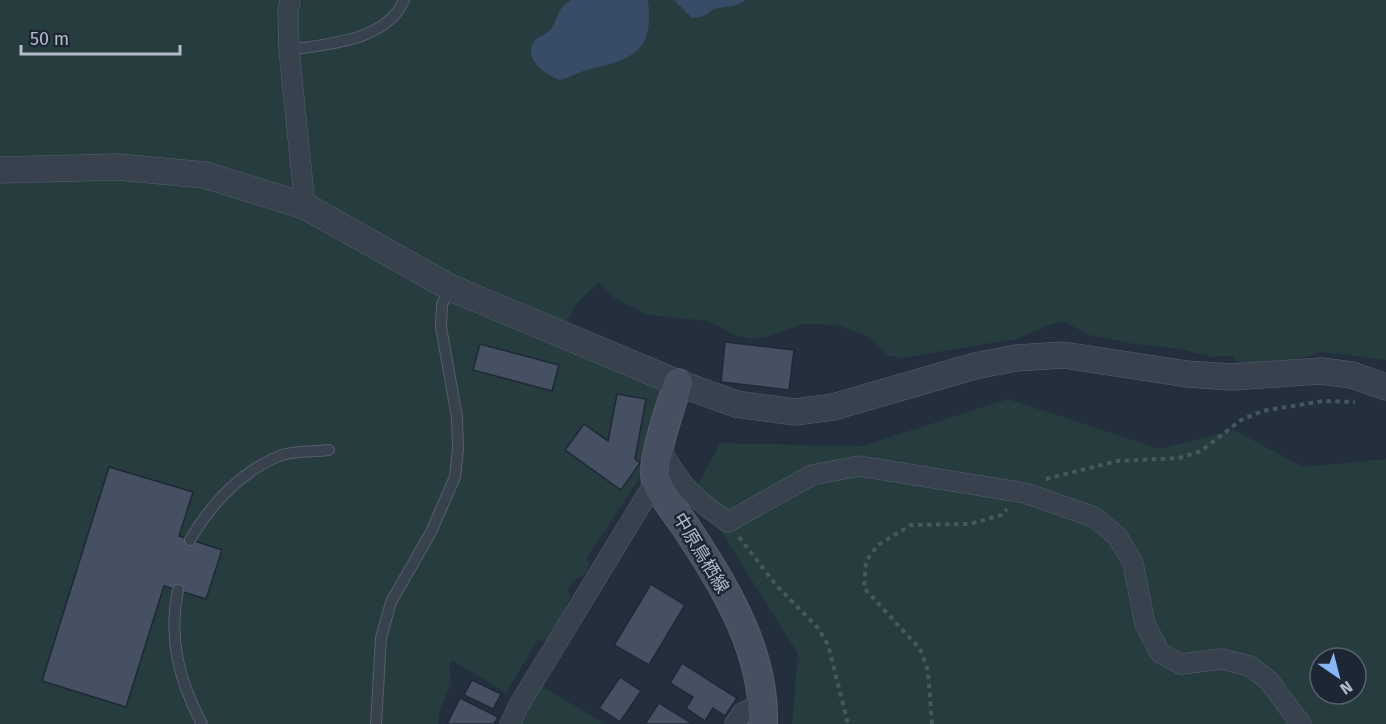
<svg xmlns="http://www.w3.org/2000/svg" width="1386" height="724" viewBox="0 0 1386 724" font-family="'Fira Sans','Noto Sans JP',sans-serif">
  <rect width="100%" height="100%" fill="#242f3e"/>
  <path fill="#263c3f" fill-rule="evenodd" d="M0,0H1386V360L1323,352L1295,360L1242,366L1232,356L1211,357L1181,349L1134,344L1089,335L1065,322L1052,324L1016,339L901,358L889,356L870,337L837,325L805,324L765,337L752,339L735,335L708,321L648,315L616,299L599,282L573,307L561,345L665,391L644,471L586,559L589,564L586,573L574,581L568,589L571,596L555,629L543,641L538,639L506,693L452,660L449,668L451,683L440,709L438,724H0Z
    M1008,399L1160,449L1234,430L1303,467L1386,459V724H792L798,654L695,490L720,443L863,446ZM1320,658H1356V694H1320Z
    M540,685L605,724H522Z"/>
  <path fill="#394c67" d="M571,0H647C650,6 648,12 649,19C649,59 616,62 587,70C578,72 569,78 560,80C546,75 521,58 535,40C539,36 546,35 550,30C560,17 555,10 571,0Z
    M674,0H746L737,5L713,9C709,15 700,18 692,18Z"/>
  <path fill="#455162" stroke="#1f2835" stroke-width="1.5" d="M725,342L794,350L789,390L721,382Z
    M480,344L559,365L552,391L473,370Z
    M617,394L646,399L635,459L640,463L621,490L565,450L584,424L608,441Z
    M109,467L193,492L179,536L222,550L206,599L164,586L126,707L42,681Z
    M651,584L685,605L649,665L614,645Z
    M682,663L737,698L725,716L713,708L705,721L686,708L693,697L670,683Z
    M620,677L641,691L620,722L599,708Z
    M472,680L501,694L493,709L464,695Z
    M460,698L498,717L494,724H447Z
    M659,703L693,724H645Z"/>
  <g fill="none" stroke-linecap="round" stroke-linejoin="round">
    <g stroke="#565f6c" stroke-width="12">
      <path id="service" d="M289,50C327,44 387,41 404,0
        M190,540C211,504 242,470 282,455C296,450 315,452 329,450
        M178,590C168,638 179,681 202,724
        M376,724L381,638L391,602L431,532L455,477L458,449L457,417L441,327L442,304L451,288"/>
    </g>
    <g stroke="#565f6c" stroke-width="21">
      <path id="minor" d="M290,0L288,11L289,50L305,206
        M659,447C681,485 691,497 728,522L812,475L859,466L1025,493L1094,517L1117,536L1133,563L1145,624L1160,653L1181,664L1221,659L1250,666L1269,681L1301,724
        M510,724L519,705L656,480
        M735,724L742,713L763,703"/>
    </g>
    <g stroke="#565f6c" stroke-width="27">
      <path id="tertiary" d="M0,170L118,167L205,175L305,206L451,288L678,383L736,404L795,412L833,407L975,366L1016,358L1063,355L1187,374L1232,377L1321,371L1352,375L1386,387"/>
    </g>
    <g stroke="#565f6c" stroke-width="30">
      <path id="secondary" d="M678,383C672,403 650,463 656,481C662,497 682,520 691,535C728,591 765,655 763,724"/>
    </g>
    <path stroke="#44595c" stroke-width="4" stroke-dasharray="4.5 4.5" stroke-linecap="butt" d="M1046,479L1117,461L1179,458L1201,451L1241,420L1263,411L1323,401L1355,402
      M739,537L776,585L818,628L828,645L848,724
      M932,724L928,671L920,649L864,588L866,561L878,545L911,525L970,524L1001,515L1007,509"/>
    <use href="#service" stroke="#38414e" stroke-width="10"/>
    <use href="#minor" stroke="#38414e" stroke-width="20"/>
    <use href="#tertiary" stroke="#38414e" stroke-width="26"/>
    <use href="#secondary" stroke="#465061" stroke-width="28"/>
  </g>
  <g text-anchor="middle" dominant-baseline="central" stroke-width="5" stroke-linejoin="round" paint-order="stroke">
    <g font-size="18" fill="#b4bcc9" stroke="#1d2633">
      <text transform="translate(701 553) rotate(59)">中原鳥栖線</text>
    </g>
  </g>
  <g transform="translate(1338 676) rotate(145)"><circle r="28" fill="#1d2633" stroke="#59626f" stroke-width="1.5"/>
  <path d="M0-4.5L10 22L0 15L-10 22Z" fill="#8ab4f8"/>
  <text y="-9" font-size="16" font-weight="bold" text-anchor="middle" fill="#b4bcc9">N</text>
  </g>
  <path d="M21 45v9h159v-9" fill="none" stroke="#b4bcc9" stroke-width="3"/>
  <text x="30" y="45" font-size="18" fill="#b4bcc9" stroke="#1d2633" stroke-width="4.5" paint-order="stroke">50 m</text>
</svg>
